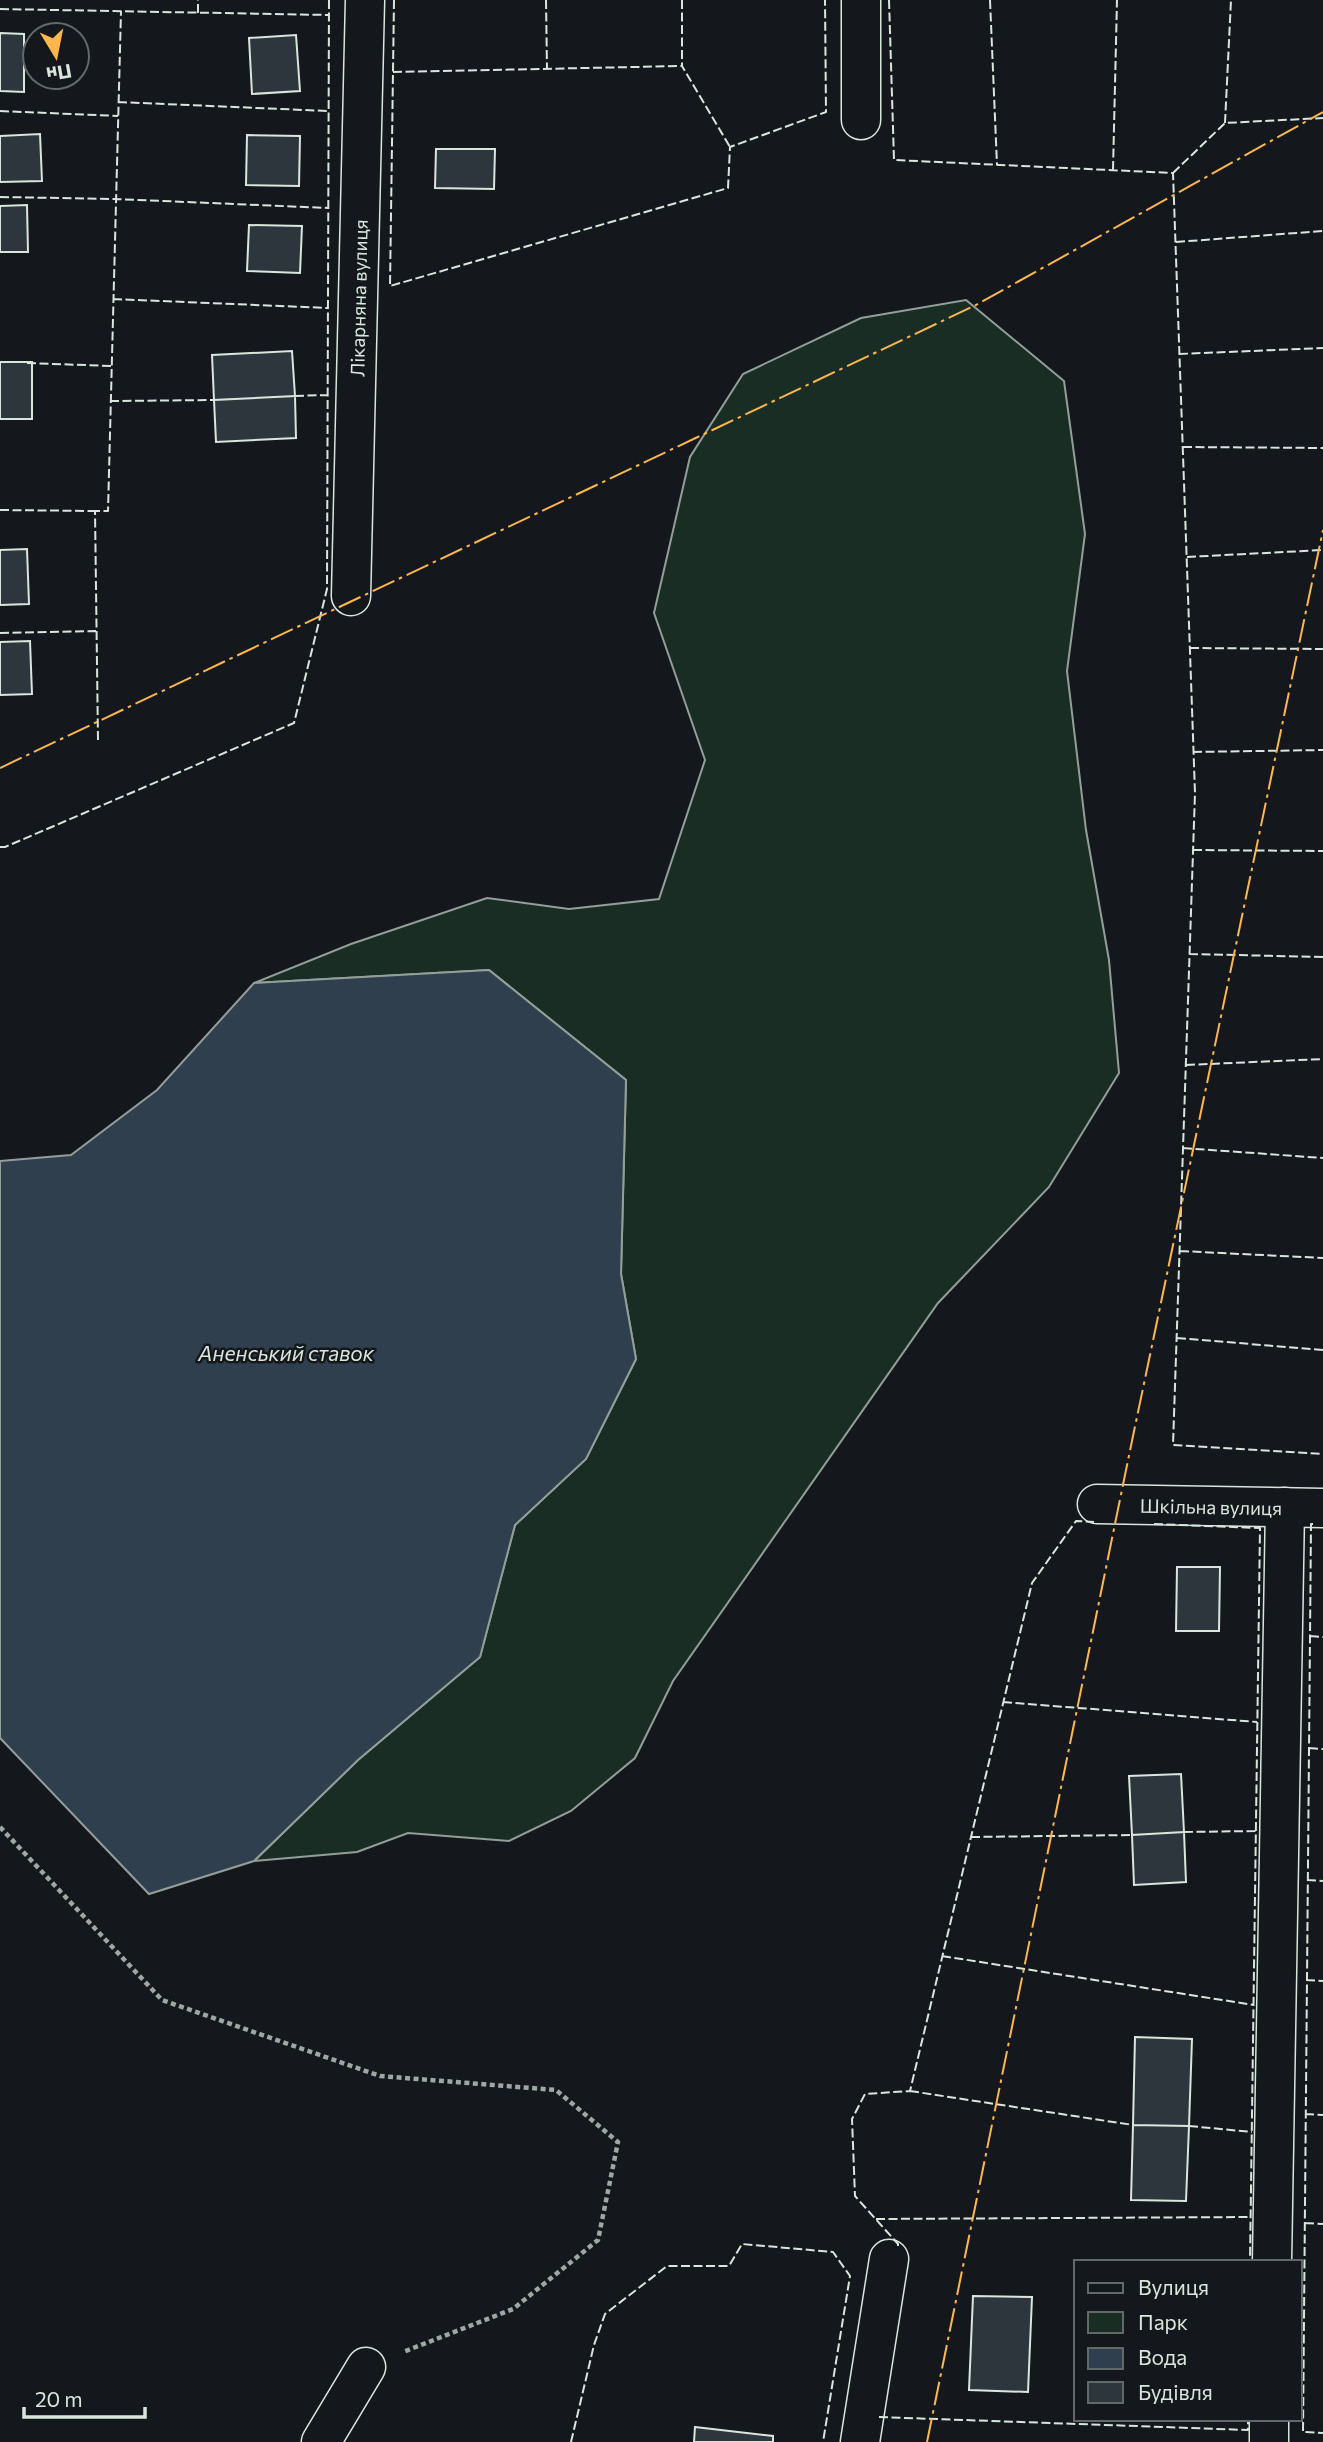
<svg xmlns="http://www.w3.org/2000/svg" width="1323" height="2442" viewBox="0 0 1323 2442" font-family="Commissioner,sans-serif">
  <rect width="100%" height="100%" fill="#14181c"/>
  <path fill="#1a2d24" stroke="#939e99" stroke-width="2" d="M966,300L1064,381L1085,534L1067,671L1086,830L1109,960L1119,1073L1049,1187L938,1303L673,1681L635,1758L571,1811L509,1841L408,1833L357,1852L254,1861L358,1760L480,1657L515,1525L586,1459L636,1359L621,1274L626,1080L489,970L254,983L351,944L487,898L569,909L659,899L705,760L654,613L690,457L743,374L861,318Z"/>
  <path fill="#2f3f4d" stroke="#939e99" stroke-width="2" d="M489,970L626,1080L621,1274L636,1359L586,1459L515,1525L480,1657L358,1760L254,1861L149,1894L0,1738V1161L71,1155L157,1090L254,983Z"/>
  <path fill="#2c363c" stroke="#d8e6dc" stroke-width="2" d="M0,33L24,34V92L0,91Z
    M296,35L300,91L252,94L249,38Z
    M40,134L42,181L0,182V136Z
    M247,135L300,136L299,186L246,185Z
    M436,149H495L494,189L435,188Z
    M27,205L28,252H0V206Z
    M249,225L302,226L300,273L247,271Z
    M292,351L295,396L214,400L212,355Z
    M0,362H32V419H0Z
    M295,396L296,438L216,442L214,400Z
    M27,549L29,604L0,605V550Z
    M30,641L32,694L0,695V642Z
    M1177,1567H1220L1219,1631H1176Z
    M1181,1774L1184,1832L1132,1835L1129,1776Z
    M1184,1832L1186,1882L1134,1885L1132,1835Z
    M1135,2037L1192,2039L1189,2126L1133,2125Z
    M1133,2125L1189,2126L1186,2201L1131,2200Z
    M973,2296L1032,2297L1028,2392L969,2390Z
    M695,2427L773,2436V2442H694Z"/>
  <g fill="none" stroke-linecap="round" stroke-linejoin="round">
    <g stroke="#d8e6dc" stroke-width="41">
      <g id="minor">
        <path d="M861,0V120"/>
        <path id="s1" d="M351,596L365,0"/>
        <path id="s2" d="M1097,1504L1323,1508"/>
        <path d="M1272,2262L1285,1507"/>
        <path d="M321,2442L366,2367"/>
        <path d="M860,2442L889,2259"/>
        <path d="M1269,2442V2419"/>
      </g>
    </g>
    <path stroke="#9da8a2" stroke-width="4.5" stroke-dasharray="5 3.5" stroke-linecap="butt" d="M0,1827L162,2000L380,2076L556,2090L618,2142L598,2240L513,2309L403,2352"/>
    <use href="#minor" stroke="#14181c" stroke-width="38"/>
    <path stroke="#d8e6dc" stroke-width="2" stroke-dasharray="9 3.5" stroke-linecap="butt" d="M394,0L390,286L728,188L730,147L826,112L825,0
      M546,0L547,69
      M682,0V66L730,147
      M889,0L894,160L1173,173L1195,793L1173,1445L1323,1454
      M990,0L997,165
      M0,9L329,15
      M198,13V0
      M393,72L682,66
      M118,102L328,111
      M0,111L118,116
      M1225,123L1231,0
      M1113,170L1117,0
      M1173,173L1225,123L1323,118
      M0,197L116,199L328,208
      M1176,242L1323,231
      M113,299L328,308
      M1179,354L1323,348
      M27,363L111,366
      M295,396L328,395
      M110,401L214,400
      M1183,447L1323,448
      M0,510L95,511
      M1187,557L1323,550
      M0,633L96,631
      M1190,648L1323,649
      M98,740L95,511H108L121,11
      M1193,752L1323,750
      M0,847H5L294,723L327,589L329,0
      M1193,850L1323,851
      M1189,954L1323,957
      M1186,1065L1323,1059
      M1183,1148L1323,1158
      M1180,1251L1323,1258
      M1177,1338L1323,1350
      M1154,1524L1260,1528L1250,2262
      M1313,1524H1311L1303,2432L1323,2433
      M1310,1636L1323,1637
      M1003,1702L1257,1722
      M1309,1748L1323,1749
      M1184,1832L1256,1831
      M971,1837L1132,1835
      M1307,1880L1323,1881
      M942,1956L1254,2005
      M1306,1980L1323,1981
      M910,2091L1133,2125
      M1305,2114L1323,2115
      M1189,2126L1252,2132
      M876,2219L1251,2217
      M1305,2223L1323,2224
      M898,2246V2244L855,2196L852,2119L865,2094L910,2091L1032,1583L1076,1521L1094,1522
      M879,2417L1248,2430V2419
      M571,2442L594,2345L605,2314L667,2266H729L742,2244L833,2252L850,2276L823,2442"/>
    <path stroke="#ffb74d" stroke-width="2" stroke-dasharray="24 5 3.5 5" stroke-linecap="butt" d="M0,768L976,305L1323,112
      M927,2442L1133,1436L1323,530"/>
  </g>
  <g text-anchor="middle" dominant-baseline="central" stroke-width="5" stroke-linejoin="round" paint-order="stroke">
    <g font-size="19" fill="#d8e6dc" stroke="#14181c">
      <text stroke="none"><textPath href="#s1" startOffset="298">Лікарняна вулиця</textPath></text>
      <text stroke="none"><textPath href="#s2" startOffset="114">Шкільна вулиця</textPath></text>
    </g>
    <g font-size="21" font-style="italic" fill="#d8e6dc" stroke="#14181c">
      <text x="286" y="1352">Аненський ставок</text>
    </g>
  </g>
  <rect x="1074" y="2260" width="228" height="161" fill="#14181c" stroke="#626a69" stroke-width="2"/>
  <rect x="1088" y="2283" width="35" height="10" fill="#14181c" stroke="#626a69" stroke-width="2"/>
  <text x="1138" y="2295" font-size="21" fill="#d8e6dc">Вулиця</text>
  <rect x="1088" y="2312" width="35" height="21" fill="#1a2d24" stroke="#626a69" stroke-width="2"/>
  <text x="1138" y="2330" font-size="21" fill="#d8e6dc">Парк</text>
  <rect x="1088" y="2348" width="35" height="21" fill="#2f3f4d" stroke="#626a69" stroke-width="2"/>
  <text x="1138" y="2365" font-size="21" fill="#d8e6dc">Вода</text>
  <rect x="1088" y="2382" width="35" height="21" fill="#2c363c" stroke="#626a69" stroke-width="2"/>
  <text x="1138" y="2400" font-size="21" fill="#d8e6dc">Будівля</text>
  <g transform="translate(56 56) rotate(170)"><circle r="33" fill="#14181c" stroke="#626a69" stroke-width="2"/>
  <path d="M0-5L12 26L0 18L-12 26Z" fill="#ffb74d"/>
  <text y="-10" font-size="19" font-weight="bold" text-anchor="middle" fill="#d8e6dc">Пн</text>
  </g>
  <path d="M24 2407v10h121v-10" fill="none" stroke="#d8e6dc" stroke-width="3.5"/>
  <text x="35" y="2407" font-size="21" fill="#d8e6dc" stroke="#14181c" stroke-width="5" paint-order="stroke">20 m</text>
</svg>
